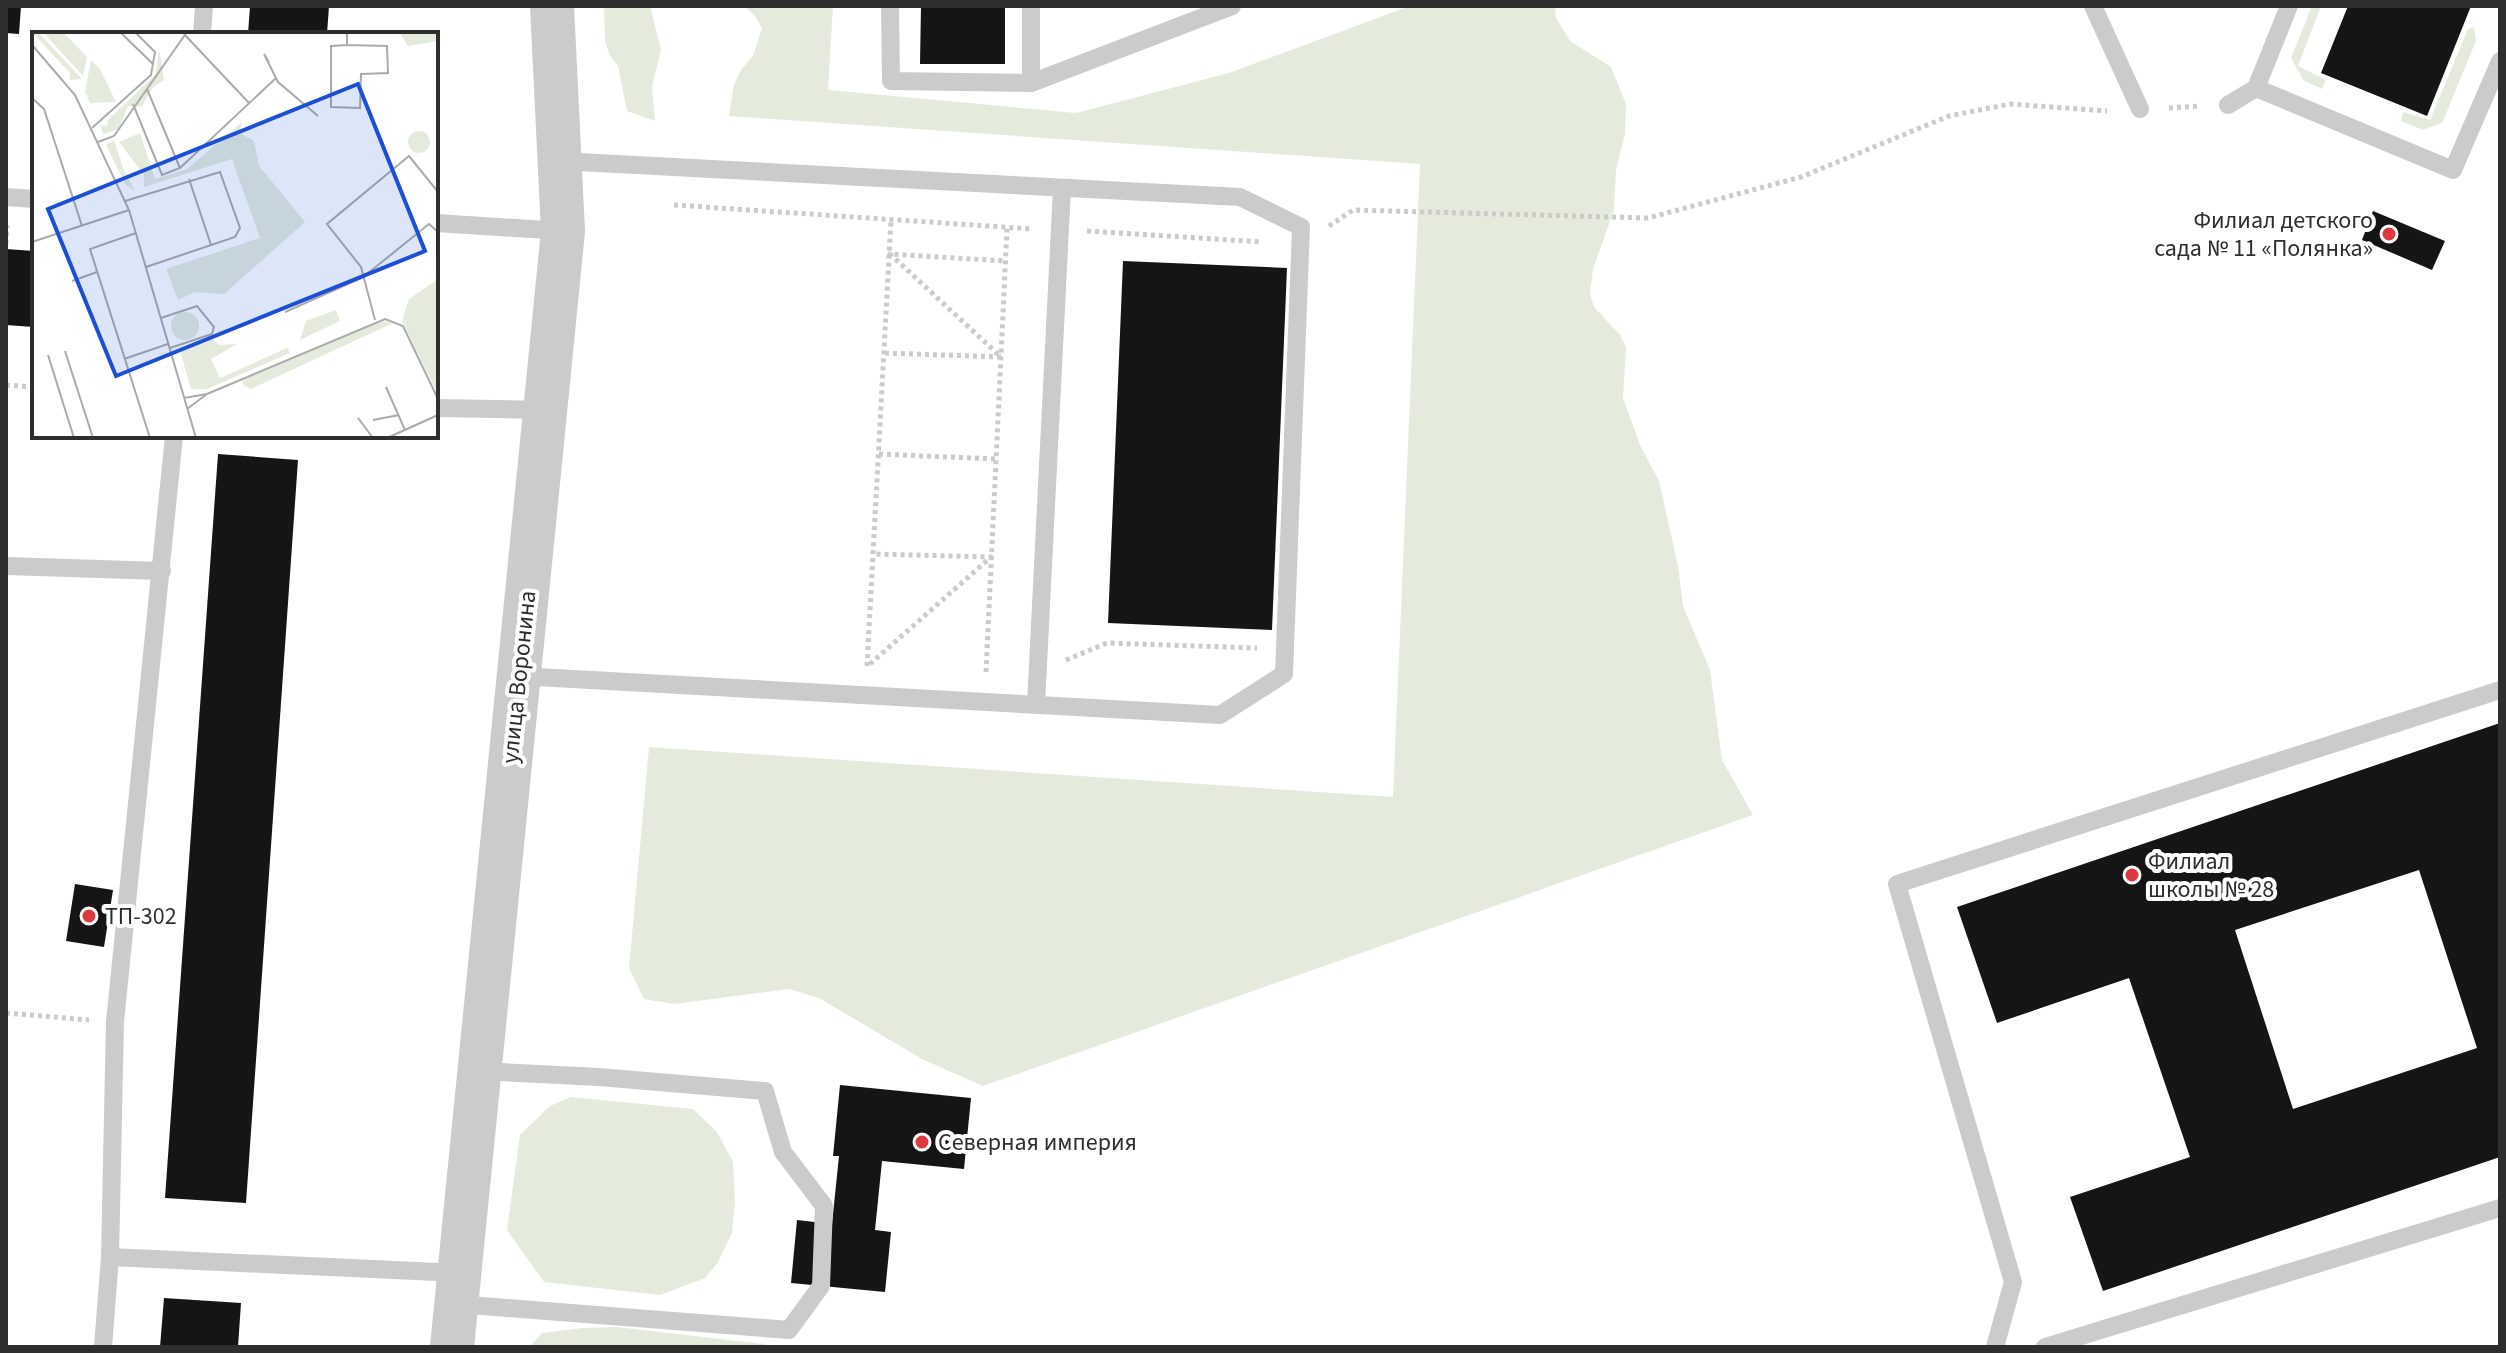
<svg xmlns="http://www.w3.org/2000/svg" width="2506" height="1353" viewBox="0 0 2506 1353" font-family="'Source Sans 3',sans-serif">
  <rect width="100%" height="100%" fill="#fff"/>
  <path fill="#e4ebdc" d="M604,6H650L661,50L652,86L655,121L627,111L618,66L609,54L605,40Z
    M744,6H833L828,90L1076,113L1229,73L1410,6H1555L1556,18L1570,41L1611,67L1626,104L1625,133L1616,170L1614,210L1593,269L1590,294L1594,307L1620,335L1626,347L1623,398L1640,445L1659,481L1678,566L1683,606L1710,670L1722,760L1753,815L983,1086L922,1059L819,998L789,989L674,1004L644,999L629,968L649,747L1393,797L1420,164L729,116L734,84L741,70L753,56L762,28L755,16Z
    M2312,6H2321L2298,66L2326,80L2322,89L2303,80L2291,58Z
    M2474,28L2476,41L2442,123L2423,130L2401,121L2403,112L2430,120L2468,29Z
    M571,1097L693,1109L717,1132L733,1162L735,1201L732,1233L718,1262L705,1278L660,1295L544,1282L507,1230L520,1135L550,1106Z
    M617,1327L765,1344L767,1347H529L542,1333L583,1328Z"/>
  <path fill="#151515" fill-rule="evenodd" d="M6,6H21L19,34L6,33Z
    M250,6H329L327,34H248Z
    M921,6H1005V64H920Z
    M2348,6H2471L2427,116L2321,73Z
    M2373,211L2445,241L2432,270L2362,240Z
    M6,249L34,251V327L6,325Z
    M1123,261L1287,268L1272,630L1108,623Z
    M218,454L298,460L246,1203L165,1198Z
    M2500,723V1157L2103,1291L2070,1197L2190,1157L2129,978L1997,1023L1957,907ZM2419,870L2477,1048L2293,1109L2235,930Z
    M75,884L113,890L104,947L66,941Z
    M840,1085L971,1098L964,1169L882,1161L875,1230L891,1232L885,1292L791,1283L797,1220L832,1224L839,1156H833Z
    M164,1298L241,1303L238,1347H160Z"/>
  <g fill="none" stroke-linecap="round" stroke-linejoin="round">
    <path stroke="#cbcbcb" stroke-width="5" stroke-dasharray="4 4" stroke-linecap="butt" d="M2169,108L2199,106
      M674,205L1033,229
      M1329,226L1353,210L1648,218L1801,177L1949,116L2010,104L2107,111
      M1087,231L1261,242
      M6,244L7,225
      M885,353L1001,357L890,254L1005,261
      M6,385L34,387
      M879,454L996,459
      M1066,660L1107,643L1257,648
      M870,664L991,557L873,554
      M867,666L891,220
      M986,672L1007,229
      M6,1013L89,1020"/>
    <path stroke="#cbcbcb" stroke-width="18" d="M890,6L891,81L1031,83V6
      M2093,6L2140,109
      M2289,6L2256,88L2453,170L2500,61
      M202,34L204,6
      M1031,83L1232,6
      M2228,105L2256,88
      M6,197L34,199
      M436,223L563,231
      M436,408L545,410
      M6,566L162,571
      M519,676L1220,715L1284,674L1301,227L1240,197L560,161
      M1036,705L1062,188
      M110,1257L459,1273
      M456,1304L789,1330L821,1286L824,1206L783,1152L765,1091L599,1077L479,1071
      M103,1347L110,1257L115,1022L174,436
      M1995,1347L2013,1282L1897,884L2500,690
      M2045,1347L2500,1208"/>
    <path stroke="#cbcbcb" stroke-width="44" d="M452,1347L563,231L552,6"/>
  </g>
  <g fill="#dd383f" stroke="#fff" stroke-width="3">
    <circle cx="2389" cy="234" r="8"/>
    <circle cx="2132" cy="875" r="8"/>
    <circle cx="89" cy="916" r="8"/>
    <circle cx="922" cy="1142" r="8"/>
  </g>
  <g text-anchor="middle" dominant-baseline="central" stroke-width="8" stroke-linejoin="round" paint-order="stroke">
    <g font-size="24" fill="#2e2e2e" stroke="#fff" text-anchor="start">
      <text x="2373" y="220" text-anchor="end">Филиал детского<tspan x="2373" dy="28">сада № 11 «Полянка»</tspan></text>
      <text x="2148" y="861">Филиал<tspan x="2148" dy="28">школы № 28</tspan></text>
      <text x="105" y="916">ТП-302</text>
      <text x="938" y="1142">Северная империя</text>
    </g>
    <g font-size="24" fill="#2e2e2e" stroke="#fff">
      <text transform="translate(519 677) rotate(-84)">улица Воронина</text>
    </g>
  </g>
  <g transform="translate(32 32)">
    <rect width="406" height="406" fill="#fff"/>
    <path d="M0,0H6L50,47L38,48V41ZM11,0H31L55,25L51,44ZM367,0H406V9L376,14ZM127,16L132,48L121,55L110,74H96L87,97L71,102L69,93L75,94L76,88L124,42ZM59,28L68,37L84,70L58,71L53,60ZM209,91V102L222,109L227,134L273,190L192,262L163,260L146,268L134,237L228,206L200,127L112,155V143L87,110L108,101L123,147L155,137ZM376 110a11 11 0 1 1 22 0a11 11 0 1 1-22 0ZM82,108L91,136L103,159L93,152L74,113ZM406,247V362L370,289L377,267ZM304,278L308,289L268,308L274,289ZM139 294a14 14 0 1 1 28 0a14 14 0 1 1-28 0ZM348,289L361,291L219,357L211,353V348ZM178,305L187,313L205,312L179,327L188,346L255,316L258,321L175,357H159L148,319Z" fill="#e4ebdc"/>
    <path fill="none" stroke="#ababab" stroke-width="2" d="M88,0L121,32M315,0V13L299,14V75L328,76L329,42L356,41L355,14L315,13M152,2L217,71M0,13L43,63L97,178L164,406M237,30L232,22L246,50L286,84M0,66L12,77L50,194M101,72L130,143L148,136L115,57M60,96L119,43L123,20L103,0M66,110L82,104L155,0M148,136L244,46M157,147L179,213M93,169L188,140L208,196L203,205L114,235M104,201L58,217L118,406M0,210L97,178M40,249L65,240M253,280L330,246L397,192L406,200M129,286L165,274L182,295L180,302L138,316M343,288L329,235L295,192L377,124L406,160M33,319L61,406M16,323L42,406M92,327L136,312M354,355L373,398M152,366L175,362L353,287L371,294L406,367M155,377L175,362M326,386L341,406M341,388L367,383M355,406L406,383"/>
    <path fill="#1d4ed8" fill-opacity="0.15" stroke="#1d4ed8" stroke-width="4" d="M326,52L393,219L84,344L16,177Z"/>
    <rect width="406" height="406" fill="none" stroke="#2e2e2e" stroke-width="4"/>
  </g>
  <rect width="2506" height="1353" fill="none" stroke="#2e2e2e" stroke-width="16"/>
</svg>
